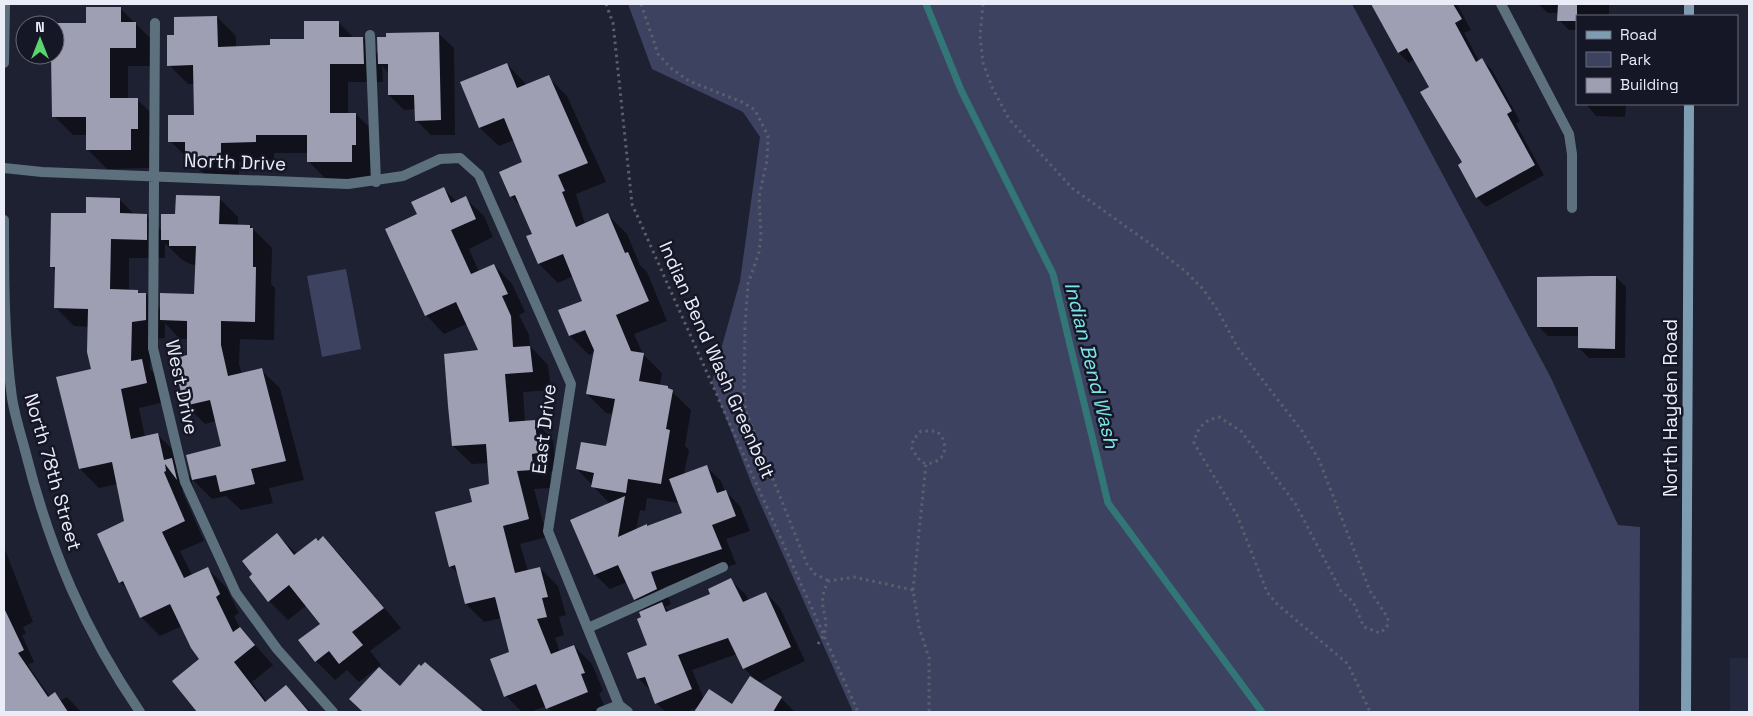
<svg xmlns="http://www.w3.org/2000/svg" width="1753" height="716" viewBox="0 0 1753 716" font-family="'Space Grotesk',sans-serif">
  <rect width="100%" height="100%" fill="#1e2131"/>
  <path fill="#25293f" d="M1730,658H1749V712H1730Z"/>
  <path fill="#3d4260" d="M628,4H1352L1551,378L1618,525L1640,527L1639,712H853L752,485L712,382L740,281L760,137L743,112L652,69Z
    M346,269L361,349L322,357L307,276Z"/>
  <path fill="#0007" fill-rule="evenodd" d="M1373,4H1457L1471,30L1464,33L1479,61L1482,60L1492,70L1520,121L1516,124L1544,175L1486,207L1477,197L1431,88L1415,59L1409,63L1399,53Z
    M1538,4H1609V16H1577V30H1569L1559,20V13H1548Z
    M120,8L155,43V66H128V99H137L156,118L150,168L107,169L88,150V135H73L54,116L52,55H55V25H52L87,24Z
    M217,17L236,36V47L271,46L305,40L338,22L354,38H363L379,55L439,34L454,48L455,135H431L416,120V109L404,110L389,95V73L382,66L383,82H348V114H356L375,133L370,180H327L308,161V153H274V161L239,162V176H206L170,141L195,116V84H188L169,65L175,36Z
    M507,64L527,85L548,77L567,96L606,182L576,194L585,224L608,215L627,234L640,265L647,272L667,321L634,334L643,354L662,373L660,385L667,387L691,410L685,446L689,450L684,474L706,466L721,481L725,491L740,506L750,531L726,539L736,564L664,587L671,604L665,607L670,612L712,595L731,580L746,595L749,601L766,593L780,608L805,661L758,683L781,698L795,712H695L698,707L686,712H666L656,703L652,692L639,679L629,654L649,646L643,618L646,611L635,599L627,582L610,589L595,575L572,520L610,504L577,469L607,448L613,414L606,413L587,394L595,352L589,355L570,336L560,311L584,301L573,276L558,283L539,264L528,237L533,235L521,207L511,196L524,163L514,140L499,146L480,128L462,82ZM591,328L578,334V331ZM647,498L679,503L683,514L636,530L640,510L645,511ZM737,654L744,668L757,681L733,705L704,699L692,670Z
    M1586,104H1626L1625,117L1596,116Z
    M444,189L457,202L465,198L484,216L493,237L469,249L479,272L494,265L512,284L525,312L519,315L529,335L530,346L548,365L551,390L523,392L525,422L535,421L553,440L556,471L550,472L551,488L534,489L547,537L520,544L528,571L540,568L558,586L566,615L559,617L564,635L555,638L560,652L574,646L592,664L603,691L599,693L606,710L601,712H552L546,706L530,712H522L506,696L511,652L502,618L484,622L466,604L458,574L450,566L491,485L489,463L472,464L453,446L480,351L467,324L444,334L426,315L418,215Z
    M219,198L238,217V226H250L272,248L271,284L275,288L274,340L240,339L239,364L242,374L261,370L280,388L304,480L269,488L273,503L241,510L226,496L212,499L193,480L223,447L216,421L205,424L186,405L184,375L188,339H180L165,323V338L150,340V369L160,380L165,402L139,408L145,437L158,435L177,454L180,468L191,478L195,495L185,490L182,491L204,541L180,551L192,575L207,568L226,587L239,613L234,616L240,628L273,665L252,682L267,702L286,686L311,712H200L174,681L201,659L182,626L160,636L141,617L129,590L120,582L126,521L118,484L99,488L80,469L92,370L89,327L74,326L55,307L56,271L51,266L87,215L119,199L135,215H146L162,231L176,215ZM165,243L181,259L190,264L196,265V295L161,310L146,294L129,291V258H165Z
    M1616,277L1626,287L1625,358H1589L1579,348V336H1548L1538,326Z
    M277,535L297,554L323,538L342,557L401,628L370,651L381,665L359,682L347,670L335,680L316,661L321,624L307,605L288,620L269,601Z
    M4,547L33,622L23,627L26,634L22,635L34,662L28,665L50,697L55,694L61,700L67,697L81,712L4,711V691L16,683L4,687Z
    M425,663L481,712H362L400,687Z"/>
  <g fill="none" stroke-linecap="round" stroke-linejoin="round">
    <path stroke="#327677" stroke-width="7" d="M926,4L961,90L1053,274L1108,503L1262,712"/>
  </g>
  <path fill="#9f9fb4" d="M1371,4H1453L1462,19L1455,23L1476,62L1482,58L1512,111L1507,114L1535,165L1476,198L1458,165L1462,162L1420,92L1429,87L1407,48L1398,53Z
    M1558,4H1577V21H1557Z
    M86,7H121V22H136V48H110V98H138V129H131V150H86V117H52L51,55H55V25H51V23H86Z
    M217,16L218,47L270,45V39H304V21H339V37H363L364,64H330V113H356V145H352V162H307V135H256V142L221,143V157L185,158V142H168V115H194L193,65L167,66V35H174V17Z
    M439,32L441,120L415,121L414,95H388V64H378L377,37H386V33Z
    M507,63L517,88L549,75L588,163L558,175L565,191L562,192L576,227L608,213L625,253L628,252L649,301L616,315L631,351L644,353L639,381L668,386V388L673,390L666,429L670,430L661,484L628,479L626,493L591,487L594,473L576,469L581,442L606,446L615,399L586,394L594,350L585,330L569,336L558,310L582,301L563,254L538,264L526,236L532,234L515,195L510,197L499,172L522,162L504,118L479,128L460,82Z
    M444,187L451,203L466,196L476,219L451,230L471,274L494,264L508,294L502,296L511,316L513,347L530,346L533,372L505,374L509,422L535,420L538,453L532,454L533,470L517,471L529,519L503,526L515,573L540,567L548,597L542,598L547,617L537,619L551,654L574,645L585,673L581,674L588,692L546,709L536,684L504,697L490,659L509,652L495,597L465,604L455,565L449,567L435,512L472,502L469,489L489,484L486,444L452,446L448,406L444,354L478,350L456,302L425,316L385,229L417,214L411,202Z
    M176,195L220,196L219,224L250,225V228H253V267H256L255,322L221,321V345L228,376L262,368L286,461L251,469L255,484L220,492L216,475L192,480L186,455L221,446L210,400L184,406L177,375L183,374L179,357L187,355V321L160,320V293L194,294L196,246H169V240H161V214H175Z
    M86,197L120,198V213L147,214V240L111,239L110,289L138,290V293H146V320L132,322L131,361L142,359L147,383L121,389L131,439L158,433L164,460L172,458L177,480L165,464L166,471L164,472L185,521L162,532L184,578L208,567L220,594L216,597L233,632L240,627L255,645L234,662L265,702L286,685L309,712H197L172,681L199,659L191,648L170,604L140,618L123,581L119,583L97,534L124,521L112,462L79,469L56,377L91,369L87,352L88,309L54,308L55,267H50L51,213H86Z
    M1592,276H1616L1615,349L1578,348V327H1537V277Z
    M707,465L717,493L726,490L736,516L712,525L722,549L651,572L657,589L634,600L618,565L594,575L570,520L625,496L618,537L647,524V526L682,513L669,479Z
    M277,533L294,555L316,538L318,541L323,536L384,608L352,632L363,645L339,664L329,651L315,662L298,640L320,624L289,585L268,602L249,577L252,574L242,561Z
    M731,578L743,602L766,592L791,647L743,669L728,638L678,655L692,689L655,704L645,677L637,679L627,653L647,645L637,619L641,617L639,612L662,602L666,612L710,594L708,589Z
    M4,608L24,650L18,653L48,697L55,692L68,712H4Z
    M425,662L484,712H363L349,699L379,667L400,686L419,664L421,666Z
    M750,676L782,697L773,712H694L709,689L732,704Z"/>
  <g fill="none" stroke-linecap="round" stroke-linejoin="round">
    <path stroke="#5c5e6d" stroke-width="3" stroke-dasharray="2.5 4" stroke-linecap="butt" d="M606,4L613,23L632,204L858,712
      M641,4L658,54L672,69L689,81L742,102L755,110L768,136L767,160L759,197L761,236L759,252L748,284L745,325L744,396L746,412L807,564L815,574L829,581
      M983,4L980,36L983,63L992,87L1009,119L1072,188L1149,243L1185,271L1203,289L1218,311L1238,348L1302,431L1319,460L1370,591L1388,618L1387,627L1380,633L1364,627L1353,602L1341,591L1296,505L1241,431L1219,417C1204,420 1197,428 1194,443L1237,515L1267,592L1277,604L1348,664L1370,712
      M913,590L926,464C944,462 949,450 941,435L936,431H921L913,440L912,449L920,461L926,464
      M818,644C820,641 823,637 824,634C831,616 814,604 829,581L854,577L913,590L919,627L929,658V712"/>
    <path stroke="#5d707d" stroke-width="10" d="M155,23L153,348L185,482L236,593L277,649L333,712
      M370,35L376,182
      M4,168L42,172L348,184L403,176L440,159L460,158L479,175L571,384L548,531L619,705L628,712
      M588,628L723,567
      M601,712L619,705"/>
    <path stroke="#5d707d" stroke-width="10" d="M1501,4L1569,134L1572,154V208"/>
    <path stroke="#5d707d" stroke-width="10" d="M4,63L5,4
      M4,220C4,280 4,339 12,398C15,417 21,435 26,454C50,549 84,630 140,712"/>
    <path stroke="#7e9db2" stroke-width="10" d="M1689,16V4
      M1686,712L1689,104"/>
  </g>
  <g text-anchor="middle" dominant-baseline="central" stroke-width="5" stroke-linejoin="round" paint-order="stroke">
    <g font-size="19" fill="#eaecf8" stroke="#151727">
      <text transform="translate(235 162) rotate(2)">North Drive</text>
      <text transform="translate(717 360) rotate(66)">Indian Bend Wash Greenbelt</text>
      <text transform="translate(182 387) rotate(78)">West Drive</text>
      <text transform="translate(1670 408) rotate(-90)">North Hayden Road</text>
      <text transform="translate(544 429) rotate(-83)">East Drive</text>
      <text transform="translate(53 472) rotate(74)">North 78th Street</text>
    </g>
    <g font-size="20" font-style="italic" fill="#7be5e7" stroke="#151727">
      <text transform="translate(1092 365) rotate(76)">Indian Bend Wash</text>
    </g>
  </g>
  <rect width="1753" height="716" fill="none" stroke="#eaecf8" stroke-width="10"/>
  <rect x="1576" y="15" width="162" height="90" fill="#151727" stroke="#6a6c7b"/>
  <rect x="1586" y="31" width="25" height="8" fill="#7e9db2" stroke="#6a6c7b"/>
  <text x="1620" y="40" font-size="15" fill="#eaecf8">Road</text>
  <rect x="1586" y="52" width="25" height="15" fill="#3d4260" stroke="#6a6c7b"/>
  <text x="1620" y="65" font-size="15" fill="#eaecf8">Park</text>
  <rect x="1586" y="78" width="25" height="15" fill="#9f9fb4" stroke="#6a6c7b"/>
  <text x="1620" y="90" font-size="15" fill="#eaecf8">Building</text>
  <g transform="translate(40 40)"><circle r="24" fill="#151727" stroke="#6a6c7b"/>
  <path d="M0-4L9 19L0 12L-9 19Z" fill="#5bd56e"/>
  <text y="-8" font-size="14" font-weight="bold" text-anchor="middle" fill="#eaecf8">N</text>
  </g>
</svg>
